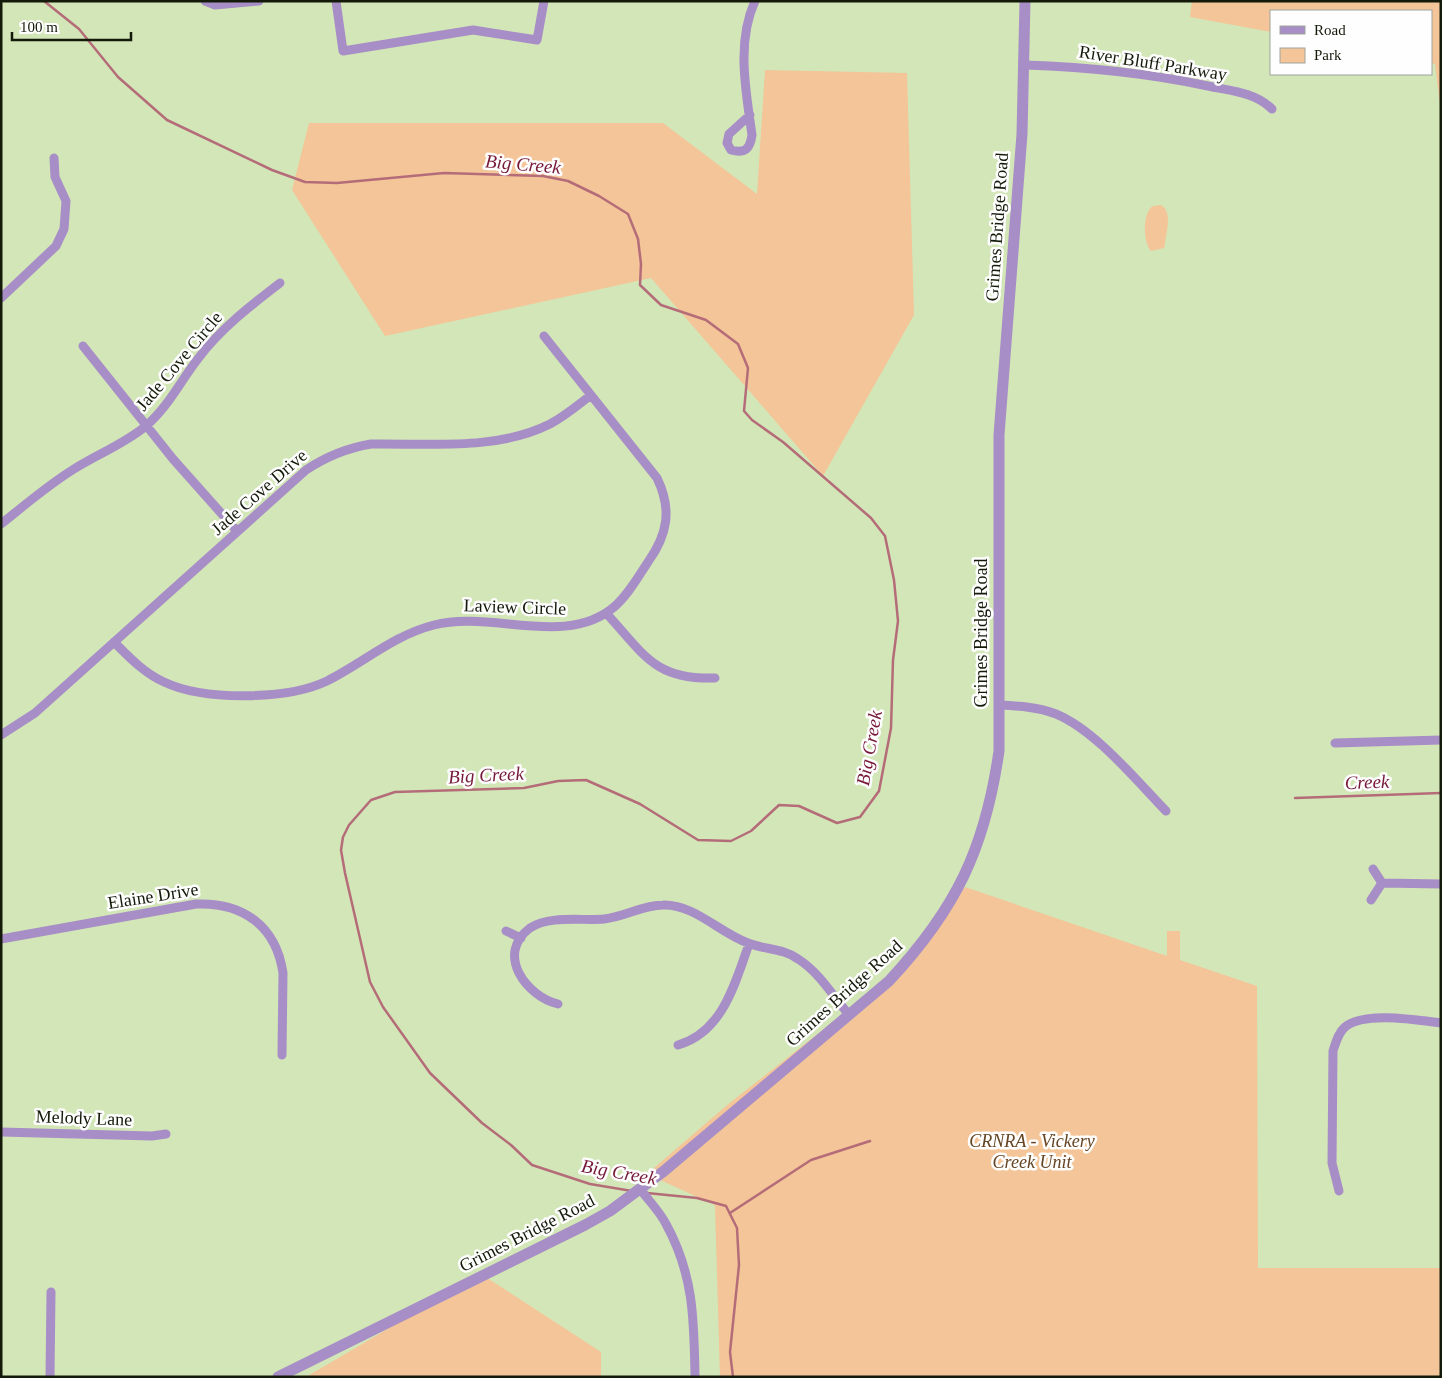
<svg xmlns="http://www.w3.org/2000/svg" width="1442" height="1378" viewBox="0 0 1442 1378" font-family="Georgia,serif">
  <rect width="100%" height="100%" fill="#d3e6b8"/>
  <path fill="#f3c598" d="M1192,1H1441V113L1435,64L1431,63V11H1271V32L1190,17Z
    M765,70L907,73L914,315L823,476L651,278L385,336L292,190L309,123H663L757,194Z
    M1161,205C1173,212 1166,232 1165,244L1164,248L1151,251C1143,242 1142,213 1153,206Z
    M965,887L1167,956V931H1180V960L1257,986L1258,1268H1441V1377H720L715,1205L647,1174L726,1106L918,955Z
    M481,1274L601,1352V1377H306Z"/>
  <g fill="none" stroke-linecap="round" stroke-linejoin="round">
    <path stroke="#b56c79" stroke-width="2.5" d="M44,1L79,29L118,77L167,120L272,170L305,182L337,183L444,173L543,176L568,181L599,196L628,214L638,239L641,264L640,285L661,305L706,320L738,344L748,368L744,411L752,420L783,442L871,518L885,536L894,580L898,621L893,660L891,728L879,791L860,817L837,823L799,806L779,805L751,831L731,841L698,840L640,804L586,780L558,781L524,788L395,792L371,800L349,825L343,837L341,850L345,873L370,982L383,1007L430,1073L482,1123L511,1145L532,1165L590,1184L632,1191
      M1295,798L1441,793
      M647,1193L697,1198L726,1206L737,1228L739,1265L730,1352L733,1377
      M730,1213L811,1160L870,1141"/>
    <path stroke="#a88ec6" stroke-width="9" d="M205,1L215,5L259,1
      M336,1L343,51L473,30L537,40L544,1
      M1025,65C1087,67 1147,73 1208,86C1231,91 1255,92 1272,109
      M750,115L729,134L727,143L731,150C745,154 750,149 752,135C746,91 736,43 755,1
      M1,298L56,246L64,229L66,201L55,177L54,158
      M83,346L173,459L237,531
      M1,524C25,505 48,485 74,469C98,454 124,444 146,426C168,407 180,382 197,360C220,329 250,306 280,283
      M606,613C644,654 654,680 715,678
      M114,642C129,657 144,673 164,682C204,701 287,700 327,681C363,663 394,635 434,625C491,610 566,648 614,607C628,595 638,577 648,562C668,534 672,509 657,478L544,336
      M999,705C1019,706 1038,707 1056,714C1095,730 1136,780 1166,811
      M1,735L35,713L306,470C327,456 347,448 371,444C430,443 496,451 550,424C565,416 578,405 591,395
      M1335,743L1441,740
      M1382,883L1441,884
      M1371,900L1382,883L1373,869
      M506,931L521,938
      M1,939L196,904C243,902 276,926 283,973L282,1055
      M558,1004C526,996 495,954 530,928C550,915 582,921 604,919C625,917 642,905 663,905C694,904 720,933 748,943C765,950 783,948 798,959C819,972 833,996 849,1015
      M678,1045C723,1032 735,983 749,944
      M1,1132L152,1136L166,1134
      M641,1190C649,1201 660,1212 666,1224C694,1275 694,1320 695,1377
      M1339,1191L1332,1163L1333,1051C1336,1042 1338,1033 1345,1027C1364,1011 1417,1020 1441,1023
      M50,1377L51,1292"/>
    <path stroke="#a88ec6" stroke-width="11" d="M278,1377L585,1225L610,1211L664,1171L889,981C956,909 985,849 999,751V435L1022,134L1025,1"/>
  </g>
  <g text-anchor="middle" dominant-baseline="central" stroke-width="5" stroke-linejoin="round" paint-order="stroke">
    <g font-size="18" fill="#141a09" stroke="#fefefe">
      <text transform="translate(1153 63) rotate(9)">River Bluff Parkway</text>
      <text transform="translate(997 227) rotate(-86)">Grimes Bridge Road</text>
      <text transform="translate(179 361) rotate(-50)">Jade Cove Circle</text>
      <text transform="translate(259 492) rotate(-41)">Jade Cove Drive</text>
      <text transform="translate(515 607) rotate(2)">Laview Circle</text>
      <text transform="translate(981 633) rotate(-90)">Grimes Bridge Road</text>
      <text transform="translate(153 896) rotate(-9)">Elaine Drive</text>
      <text transform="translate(844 993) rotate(-42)">Grimes Bridge Road</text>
      <text transform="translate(84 1118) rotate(2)">Melody Lane</text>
      <text transform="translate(527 1233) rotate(-27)">Grimes Bridge Road</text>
    </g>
    <g font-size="18" font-style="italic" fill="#654524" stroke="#fefefe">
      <text x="1032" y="1141">CRNRA - Vickery<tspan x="1032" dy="21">Creek Unit</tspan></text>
    </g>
    <g font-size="19" font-style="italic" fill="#761939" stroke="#fefefe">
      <text transform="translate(523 164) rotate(5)">Big Creek</text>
      <text transform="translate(869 748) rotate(-80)">Big Creek</text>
      <text transform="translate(486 775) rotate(-3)">Big Creek</text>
      <text transform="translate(1367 782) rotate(-2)">Creek</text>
      <text transform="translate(619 1172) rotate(10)">Big Creek</text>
    </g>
  </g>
  <rect width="1442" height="1378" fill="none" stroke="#141a09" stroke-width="5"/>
  <rect x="1270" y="10" width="162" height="65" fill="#fefefe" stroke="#a0a39c"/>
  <rect x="1280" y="26" width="25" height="8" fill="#a88ec6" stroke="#a0a39c"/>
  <text x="1314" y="35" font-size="15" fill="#141a09">Road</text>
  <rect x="1280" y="48" width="25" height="15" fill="#f3c598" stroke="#a0a39c"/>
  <text x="1314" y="60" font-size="15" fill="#141a09">Park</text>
  <path d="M12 32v8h119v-8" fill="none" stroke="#141a09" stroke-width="2.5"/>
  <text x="20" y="32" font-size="15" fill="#141a09" stroke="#fefefe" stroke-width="4" paint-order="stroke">100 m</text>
</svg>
